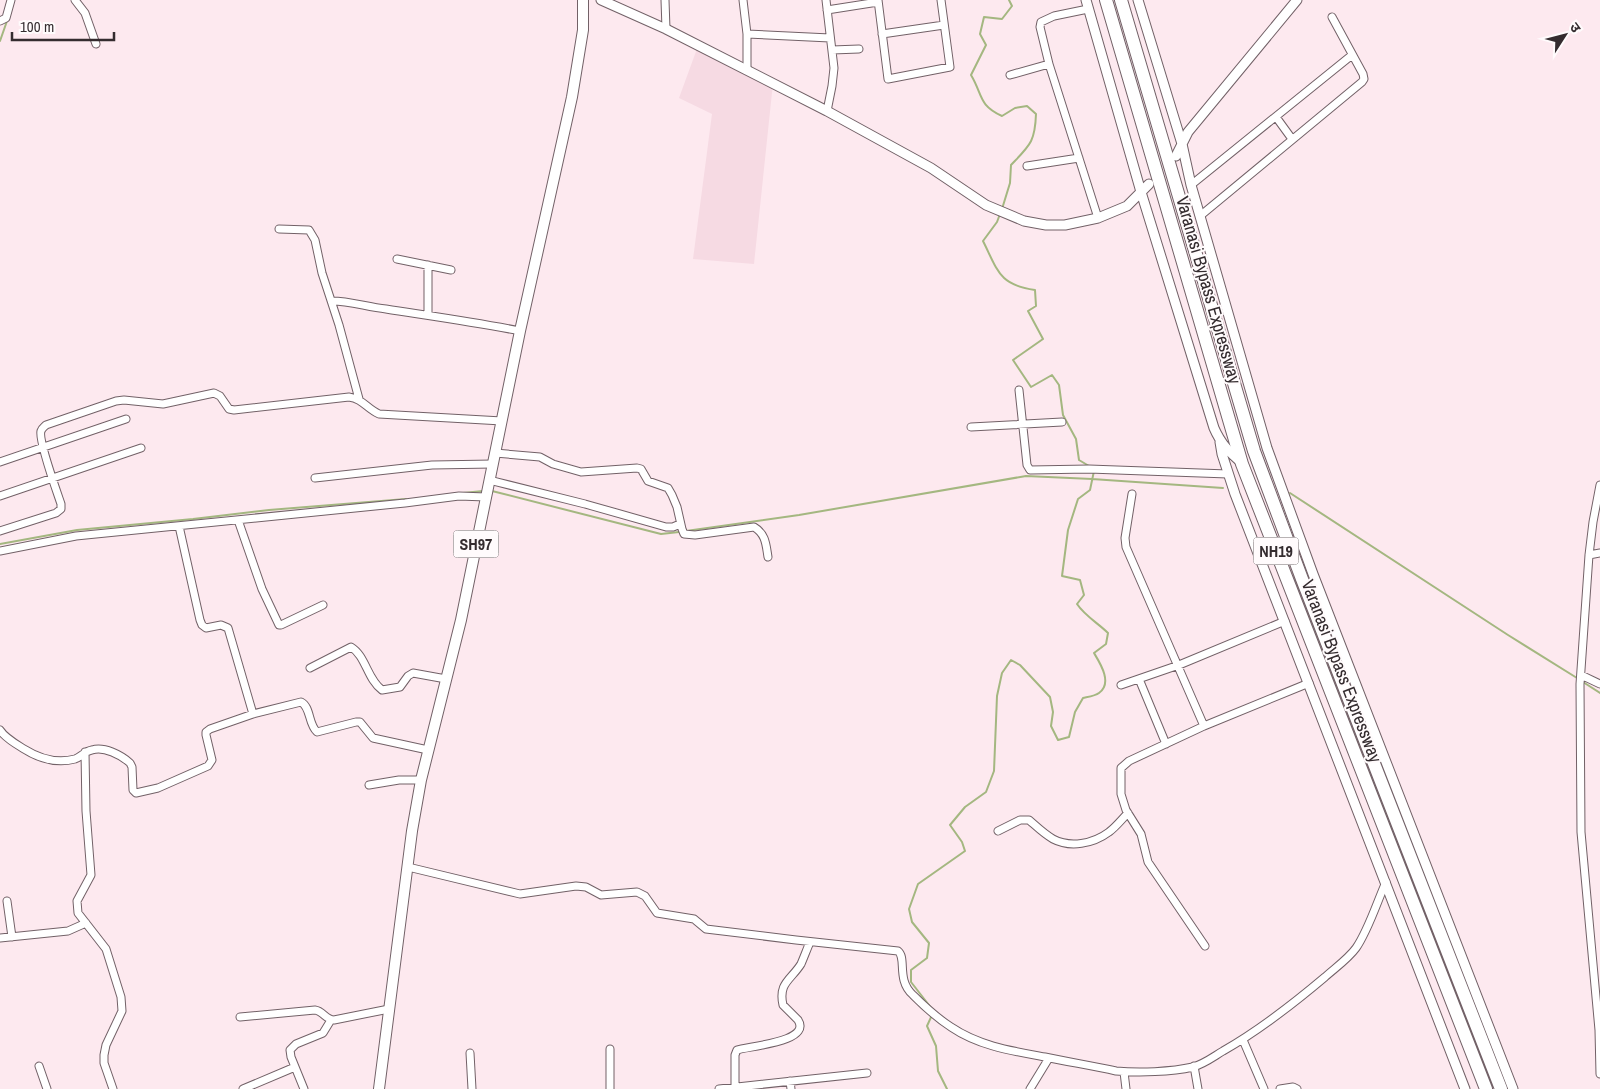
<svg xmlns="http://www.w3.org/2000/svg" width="1600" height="1089" viewBox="0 0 1600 1089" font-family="'Archivo Narrow','Noto Sans Devanagari',sans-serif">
  <rect width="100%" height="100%" fill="#fde9ef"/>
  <path fill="#f6dae3" d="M698,46L773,83L754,264L693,259L712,114L679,98Z"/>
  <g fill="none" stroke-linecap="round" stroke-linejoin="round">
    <path stroke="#a4b780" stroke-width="2" d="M0,41L7,21
      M1002,209L1010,183L1011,165C1030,145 1035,142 1036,114L1027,106L1015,108L1002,116C978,105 983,95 971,75L986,45L980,34L984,17L1002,19L1012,6L1009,0
      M1000,214L997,222L983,241C998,271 999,285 1035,290L1036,306L1028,311L1043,339L1013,360L1031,387L1052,375L1059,385L1063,415L1076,439L1079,460L1089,466
      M492,491L661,534L679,532
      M463,493L483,491
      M1290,493L1508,635L1577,678
      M686,531L799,515L1026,476L1092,479L1223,488
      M0,544L77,530L193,519L269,510L406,499
      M1583,682L1600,693
      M932,1009L911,982V970L927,958L929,943L912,922L909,909L918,884L965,851L962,842L950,825L965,807L986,792L994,771L997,696L1002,673L1011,660L1020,665L1050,697L1053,712L1051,726L1058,740L1069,737L1075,712L1083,698C1087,697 1095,696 1099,693C1113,683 1100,663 1094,653L1106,644L1108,633C1098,623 1085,616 1077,604L1084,595L1080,580L1062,576L1068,530L1078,499L1090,490L1094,471
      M932,1015L927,1026L936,1046L938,1071L947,1089"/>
    <g stroke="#726167" stroke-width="9">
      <path id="street" d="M75,0L85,13L96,44
        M665,0L666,29
        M743,0L747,34V70
        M826,0L834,68L832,86L827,111
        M878,0L888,79L950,67L941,0
        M827,10L878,2
        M0,21L6,18L11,0
        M747,34L830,38
        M882,34L944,25
        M832,50L859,49
        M1049,64L1040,27L1041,22L1054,16L1088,9
        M1010,75L1049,64L1098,218
        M1276,117L1292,139
        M1027,166L1079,158
        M1191,185L1352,55
        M1200,216L1362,82L1364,79L1363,74L1332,17
        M279,229L309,230L315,240L322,273L339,325L359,399
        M397,259L451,270
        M428,265V315
        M332,301C350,301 367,307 386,309C431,316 475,322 520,331
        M1019,390L1027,465L1030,470L1089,469L1228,474
        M971,427L1062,422
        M495,453L540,457L553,464L581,472L637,468L641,469L648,481L668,488L672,495L677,507L682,529L684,534L695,535L754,527C766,534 766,545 768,557
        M0,462L126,419
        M315,478L432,465L493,464
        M489,480L585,504L666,527H673L680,524
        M1600,485L1593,522L1589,555L1580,684L1581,832L1599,1030L1600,1074
        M1132,494L1125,538L1126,547L1204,726
        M0,496L141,448
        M238,520L262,589L279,625H281L323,605
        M179,526L200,620L202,625L206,628L221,625L228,628L253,714
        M0,531L56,513L61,509V504C57,492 38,440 41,431C42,428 44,427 46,425L116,401L124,400L163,404L214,393L220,396L229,409L234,410L349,397C363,399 366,408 379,414L502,421
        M0,551L76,536L405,503L459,496L486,497
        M1589,555L1600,553
        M310,668L351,647C366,656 367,679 382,690L400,687L408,676L413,673L446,679
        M1581,675L1600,684
        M1139,679L1166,744
        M1121,685L1179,665L1285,621
        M0,730C5,738 16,744 24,749C40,759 56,764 75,759C81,757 85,751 92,750C104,746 121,755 130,763L132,767L133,790L136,793L158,788L208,766L212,760L206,735V732L210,729L253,714L301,702C311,707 308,724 317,732L356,722H360L373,738L428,750
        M85,752L86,811L91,875L77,901L78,913L106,949L121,997L122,1011L106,1045L104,1055V1063L113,1089
        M369,785L399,780H421
        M998,831L1020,820H1029C1036,826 1044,834 1053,839C1070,848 1093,844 1109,832C1116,827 1122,819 1128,813
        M408,867L520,894L576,886L586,887L601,895L637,892L645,896L657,913L694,919L706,929L796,940L898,951C907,958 896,980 913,995C925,1007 937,1018 951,1027C979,1046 1012,1051 1045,1057C1069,1062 1093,1066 1116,1071C1139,1073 1171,1072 1193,1067C1204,1064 1213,1057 1223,1051C1260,1030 1293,1004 1325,977C1335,968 1348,959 1356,948C1368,931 1377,902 1386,882
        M7,901L12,937
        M0,938L68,931L86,923
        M1205,946L1148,862L1141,834L1126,810L1121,794V768L1129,761L1204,726L1309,683
        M240,1017L315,1010C323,1011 326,1020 334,1020L389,1009
        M1243,1040L1264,1089
        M470,1053L472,1089
        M39,1066L47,1089
        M1194,1066L1198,1089
        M1124,1072L1126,1089
        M790,1081L791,1089
        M735,1087V1055L737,1050C749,1046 812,1042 798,1020L783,1005C778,983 791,980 801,964C804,957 807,949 810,942
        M243,1089L295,1067
        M304,1089L291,1057L290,1050L296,1044L323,1033L331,1020
        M610,1089V1049
        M719,1089L867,1073
        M1030,1089L1049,1058
        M1280,1089L1293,1087L1297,1089"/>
    </g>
    <g stroke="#726167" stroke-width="11">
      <path id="secondary" d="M601,0L666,29L827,111L931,168L986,205L1024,221L1046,225H1065L1098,218L1127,206L1149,184
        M1086,0L1141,192L1214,428C1221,444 1229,452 1242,463
        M1138,0L1182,144L1191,185L1267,448L1313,574L1513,1089
        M1176,156L1188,132L1297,0
        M1220,442L1222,454L1235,494L1465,1089"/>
    </g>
    <g stroke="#726167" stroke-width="12">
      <path id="primary" d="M379,1089L412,831L421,780L461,620L520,331L572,97L583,30V0"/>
    </g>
    <g stroke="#726167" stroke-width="14">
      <path id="highway" d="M1106,0L1242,464L1486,1089
        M1121,0L1254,451L1302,579L1501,1089"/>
    </g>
    <use href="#street" stroke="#fff" stroke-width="7"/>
    <use href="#secondary" stroke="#fff" stroke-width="9"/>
    <use href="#primary" stroke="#fff" stroke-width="10"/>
    <use href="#highway" stroke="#fff" stroke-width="12"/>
  </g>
  <g text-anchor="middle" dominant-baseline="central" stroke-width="4" stroke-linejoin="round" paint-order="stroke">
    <g fill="#fffbfc" stroke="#716a6c" stroke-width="1">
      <rect x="453.5" y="530.5" width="45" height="27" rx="4"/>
      <rect x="1253.5" y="537.5" width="45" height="27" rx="4"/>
    </g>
    <g font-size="16" font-weight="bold" fill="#342c2f">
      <text x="476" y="544">SH97</text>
      <text x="1276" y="551">NH19</text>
    </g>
    <g font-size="18" fill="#342c2f" stroke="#fffbfc">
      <text transform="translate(1209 290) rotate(74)">Varanasi Bypass Expressway</text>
      <text transform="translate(1342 671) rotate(69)">Varanasi Bypass Expressway</text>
    </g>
  </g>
  <g transform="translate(1565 35) rotate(54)" stroke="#fffbfc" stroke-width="4" paint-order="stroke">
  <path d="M0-4L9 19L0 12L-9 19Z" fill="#342c2f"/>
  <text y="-8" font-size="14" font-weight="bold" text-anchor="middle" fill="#342c2f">उ</text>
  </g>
  <path d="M12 32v8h102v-8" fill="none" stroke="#342c2f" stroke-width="2.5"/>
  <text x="20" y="32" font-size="15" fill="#342c2f" stroke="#fffbfc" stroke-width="4" paint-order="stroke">100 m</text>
</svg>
